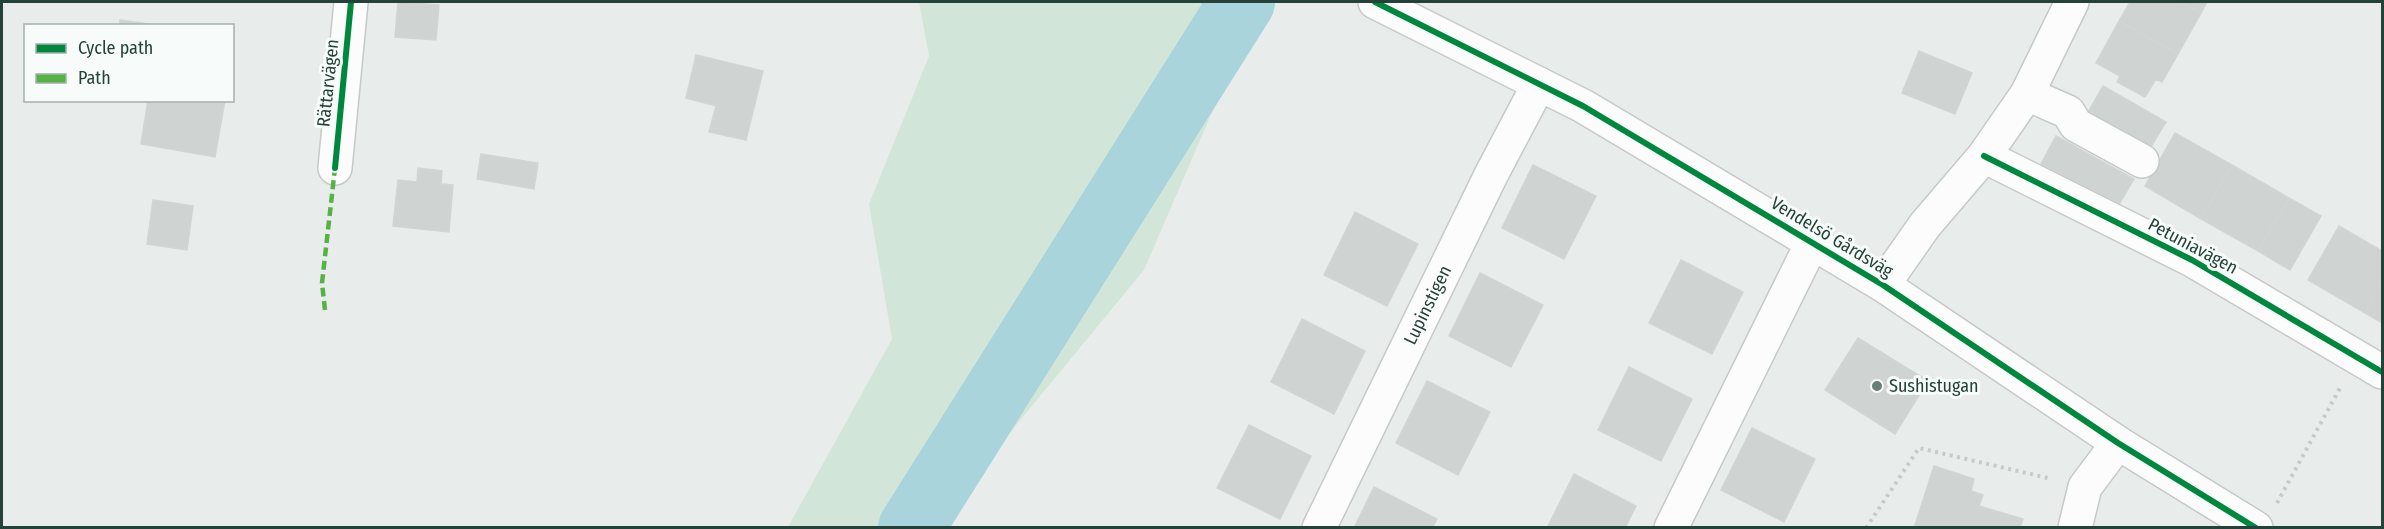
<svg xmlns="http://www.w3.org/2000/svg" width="2384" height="529" viewBox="0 0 2384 529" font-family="'Fira Sans Condensed',sans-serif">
  <rect width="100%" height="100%" fill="#e8edeb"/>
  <path fill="#d1e6d8" d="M919,2H1229L1233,64L1144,270L952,503L949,527H788L892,339L869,204L929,56Z"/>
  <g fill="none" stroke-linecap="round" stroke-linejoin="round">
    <path stroke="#a9d4db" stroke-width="66" d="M911,528L1242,2"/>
  </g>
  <path fill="#cfd4d2" stroke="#d1d6d4" stroke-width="1.5" d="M398,2L439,5L436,40L395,37Z
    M2130,2H2179L2201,13L2178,54L2119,21Z
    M2179,2H2207L2201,13Z
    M120,20L155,25V26H120Z
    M2119,21L2178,54L2162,82L2156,79L2145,97L2117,82L2120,76L2096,63Z
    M1919,51L1972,73L1955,114L1902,93Z
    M696,55L763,71L746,140L709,132L716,106L686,98Z
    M2103,86L2166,122L2149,150L2087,114Z
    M148,100H225L215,157L141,144Z
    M2175,133L2232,165L2201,219L2145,186Z
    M2056,136L2134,179L2118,206L2041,164Z
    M481,154L538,163L534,189L477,179Z
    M1533,165L1596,196L1564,259L1502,228Z
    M2232,165L2289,198L2258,251L2201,219Z
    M418,168L442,171L441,184L453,185L449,232L393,226L398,180L417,182Z
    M2289,198L2321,216L2290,270L2258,251Z
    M153,200L193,206L187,250L147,244Z
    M1355,212L1418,244L1387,306L1324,275Z
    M2339,226L2382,251V282L2365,313L2308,280Z
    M1681,260L1743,292L1712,354L1649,323Z
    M1480,273L1543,305L1511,367L1449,336Z
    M2382,282V323L2365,313Z
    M1302,319L1365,351L1334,414L1271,382Z
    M1858,338L1928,381L1895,434L1825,390Z
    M1629,367L1692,399L1661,461L1598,430Z
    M1427,381L1490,412L1458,475L1396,443Z
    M1249,425L1311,456L1280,519L1217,488Z
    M1752,428L1815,459L1784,522L1721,490Z
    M1934,466L1974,479L1971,491L1983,495L1979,506L2023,519L2020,528H1914Z
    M1574,474L1636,506L1625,528H1547Z
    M1374,487L1437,519L1432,528H1354Z"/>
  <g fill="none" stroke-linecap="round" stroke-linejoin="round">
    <g stroke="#c5cac8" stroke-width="36">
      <g id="minor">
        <path d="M1375,2L1583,106L1883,285L2118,443L2256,528"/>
        <path d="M2027,94L2068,112L2076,125L2142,161"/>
        <path d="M1984,156L2192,260L2382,372"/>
        <path d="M335,168L351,2"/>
        <path d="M1883,285L1925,225L1984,156L2027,94L2072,2"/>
        <path id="s1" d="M1319,528L1491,175L1539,84"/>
        <path d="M1671,528L1812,243"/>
        <path d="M2075,528L2085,487L2118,443"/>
      </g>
    </g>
    <path stroke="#c3ccca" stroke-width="4" stroke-dasharray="3 4.5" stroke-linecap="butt" d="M2277,503L2340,388
      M1866,528L1919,448L2052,479"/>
    <use href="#minor" stroke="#fcfcfc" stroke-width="33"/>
    <path stroke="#55b346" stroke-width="4.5" stroke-dasharray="9 4.5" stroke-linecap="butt" d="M325,310L322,283L335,168"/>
    <g stroke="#f7fbf9" stroke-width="10">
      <path id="cycleway" d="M1375,2L1583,106L1883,285L2118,443L2256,528
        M1984,156L2192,260L2382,372
        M335,168L351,2"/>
    </g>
    <use href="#cycleway" stroke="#00873e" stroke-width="6"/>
  </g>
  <circle fill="#697e78" stroke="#f7fbf9" stroke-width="2" cx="1877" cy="386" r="6"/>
  <g text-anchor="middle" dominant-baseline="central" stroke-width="6" stroke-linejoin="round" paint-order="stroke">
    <g font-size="18" fill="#24423a" stroke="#f7fbf9">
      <text transform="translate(328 83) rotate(-84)">Rättarvägen</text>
      <text transform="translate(1832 237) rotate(31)">Vendelsö Gårdsväg</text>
      <text transform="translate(2193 246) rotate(28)">Petuniavägen</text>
      <text stroke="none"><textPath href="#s1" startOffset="248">Lupinstigen</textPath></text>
    </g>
    <g font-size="18" fill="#24423a" stroke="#f7fbf9" text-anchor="start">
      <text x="1889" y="386">Sushistugan</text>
    </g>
  </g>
  <rect width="2384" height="529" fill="none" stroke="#24423a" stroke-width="6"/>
  <rect x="24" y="24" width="210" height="78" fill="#f7fbf9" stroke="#a3b1ad" stroke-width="1.5"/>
  <rect x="36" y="44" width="30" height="9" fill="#00873e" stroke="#a3b1ad" stroke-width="1.5"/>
  <text x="78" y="54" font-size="18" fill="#24423a">Cycle path</text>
  <rect x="36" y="74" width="30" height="9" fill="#55b346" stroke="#a3b1ad" stroke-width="1.5"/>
  <text x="78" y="84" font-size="18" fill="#24423a">Path</text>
</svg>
